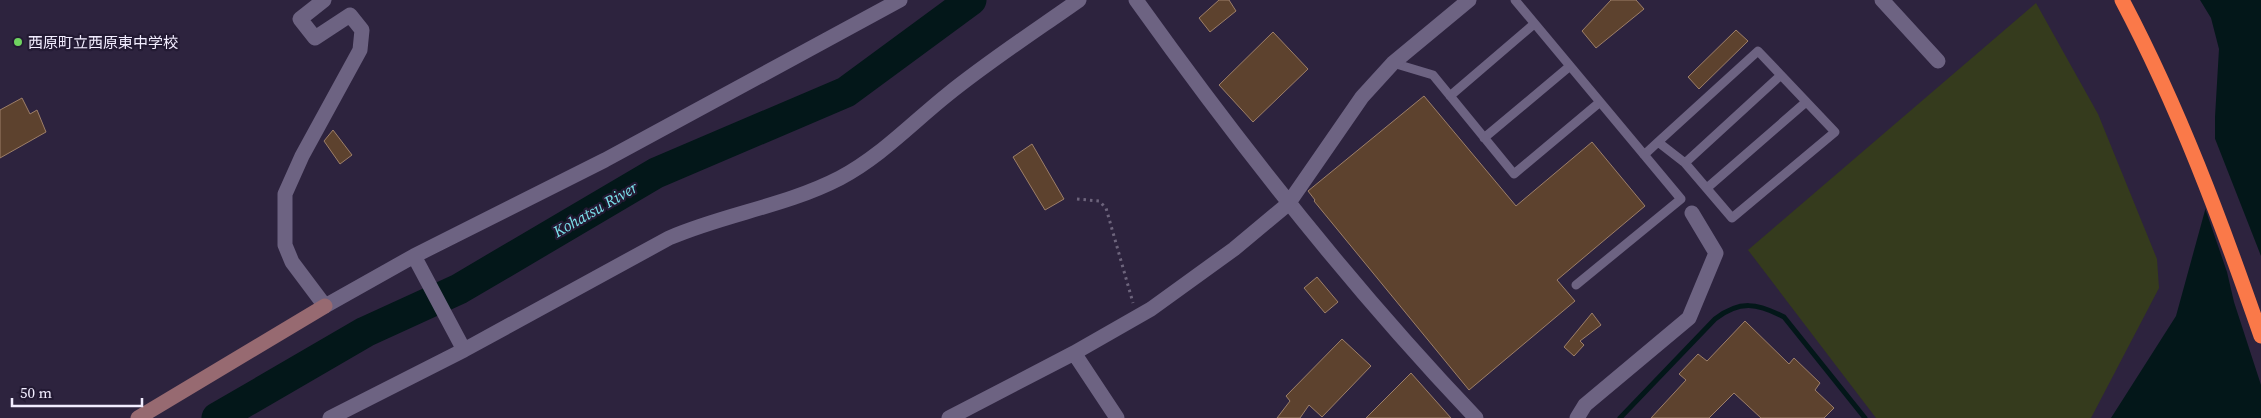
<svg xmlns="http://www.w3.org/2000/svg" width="2261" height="418" viewBox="0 0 2261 418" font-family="'Source Serif 4','Noto Sans JP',serif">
  <rect width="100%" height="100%" fill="#2d233e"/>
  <path fill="#353b1d" d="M2036,3L2098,114L2157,259L2159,288L2091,418H1876L1748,250Z"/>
  <path fill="#031719" d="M2200,0H2261V418H2111L2176,316L2215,174V117L2219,49L2211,18Z"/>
  <path fill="#2d233e" d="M2212,131L2261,256V385L2234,302L2227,272L2204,205L2212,174Z"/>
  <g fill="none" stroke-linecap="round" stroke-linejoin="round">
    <path stroke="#031719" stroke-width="5" d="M1620,418L1715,319C1740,300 1757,303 1784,317L1865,418"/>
    <path stroke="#031719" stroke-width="31" d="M217,418L365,332L459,289L656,173L846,92L971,0"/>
  </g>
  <path fill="#5d422e" stroke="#9d7f69" d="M1219,0H1229L1236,11L1210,32L1199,18Z
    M1611,0H1636L1644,9L1596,48L1582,31Z
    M1736,30L1748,41L1699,89L1688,77Z
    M1273,32L1308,69L1253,122L1219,85Z
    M1424,96L1516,206L1592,142L1645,206L1557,280L1575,301L1469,390L1314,201L1315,200L1308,191Z
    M22,98L30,114L37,110L46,132L0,158V110Z
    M333,130L352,155L340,164L324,141Z
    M1032,144L1064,199L1045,210L1013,157Z
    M1317,277L1338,302L1325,313L1304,288Z
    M1592,313L1601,325L1580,341L1584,345L1574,356L1564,347Z
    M1745,321L1789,364L1794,358L1820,383L1815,390L1834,408L1824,418H1761L1734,393L1709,418H1651L1686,380L1679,374L1698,354L1707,361Z
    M1342,339L1371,366L1322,417L1309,405L1300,418H1277L1290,401L1286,396Z
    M1411,373L1451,418H1366Z"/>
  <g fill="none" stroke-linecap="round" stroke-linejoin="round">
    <path stroke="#6d647c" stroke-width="3" stroke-dasharray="2.5 4" stroke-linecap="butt" d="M1077,199L1099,201L1106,208L1133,303"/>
    <path stroke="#6d6382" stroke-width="9" d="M1515,0L1681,199L1576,285
      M1393,63L1433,75L1514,174L1600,102
      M1450,96L1534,24
      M1484,138L1570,66
      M1644,155L1658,142L1758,51L1835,132L1732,218L1685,163L1658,142
      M1685,163L1781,75
      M1707,188L1806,102"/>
    <path stroke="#6d6382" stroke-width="15" d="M324,0L300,19L315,38L350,15L362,30L360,50L302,156L285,194V245L292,262L325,306L414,256L605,160L900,0
      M1136,0C1241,147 1351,287 1476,418
      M1882,0L1938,61
      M414,256L464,350
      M1074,353L1117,418
      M330,418L464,350L669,238C724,214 786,206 840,178C880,157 912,123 947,95C989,61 1035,31 1079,0
      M949,418L1074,353L1151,309L1234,249L1288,204L1362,97L1393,63L1469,0
      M1577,418L1585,405L1689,318L1716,253L1692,213"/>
    <path stroke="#976a71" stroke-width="15" d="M138,418L325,306"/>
    <path stroke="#fa7949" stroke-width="15" d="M2122,0C2179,108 2221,221 2261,336"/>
  </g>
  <circle fill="#6fd360" stroke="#231a33" stroke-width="2" cx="18" cy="42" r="5"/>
  <g text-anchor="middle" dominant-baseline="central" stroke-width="4.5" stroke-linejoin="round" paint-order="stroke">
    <g font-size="15" fill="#f2edff" stroke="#231a33" text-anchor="start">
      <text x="28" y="42">西原町立西原東中学校</text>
    </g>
    <g font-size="16" font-style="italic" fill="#7ce2ec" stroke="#231a33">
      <text transform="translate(595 209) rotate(-30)">Kohatsu River</text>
    </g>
  </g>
  <path d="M12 398v8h130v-8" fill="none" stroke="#f2edff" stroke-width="2.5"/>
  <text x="20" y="398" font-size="15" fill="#f2edff" stroke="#231a33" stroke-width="4" paint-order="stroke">50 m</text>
</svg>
